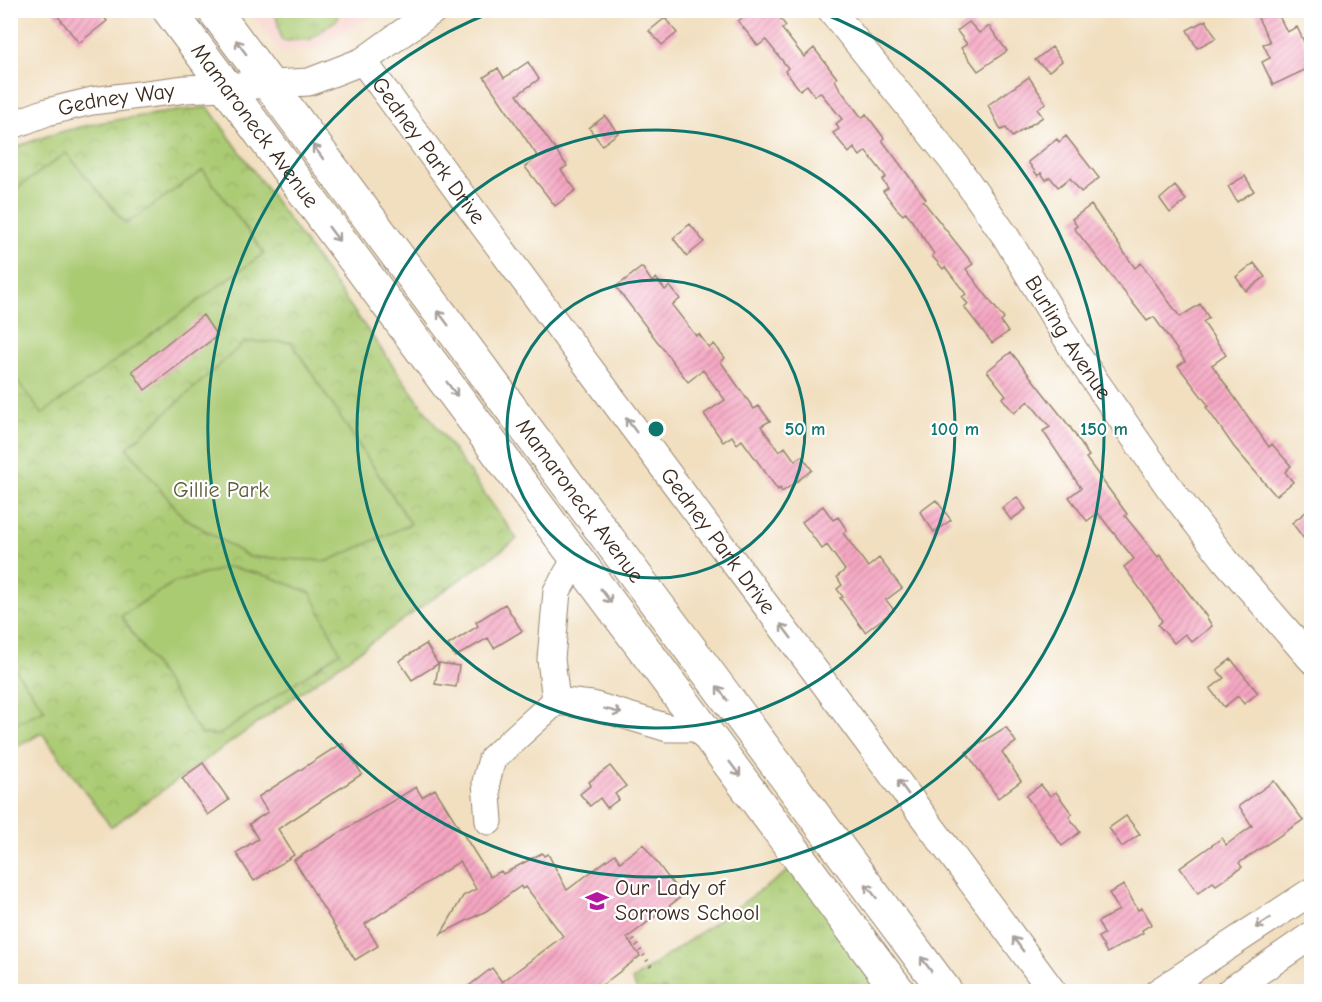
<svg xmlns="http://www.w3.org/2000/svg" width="1322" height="1002" viewBox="0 0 1322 1002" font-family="'Comic Neue',sans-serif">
  <defs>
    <pattern id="grass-tufts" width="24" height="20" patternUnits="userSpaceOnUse" patternTransform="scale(1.5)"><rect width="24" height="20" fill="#abcb73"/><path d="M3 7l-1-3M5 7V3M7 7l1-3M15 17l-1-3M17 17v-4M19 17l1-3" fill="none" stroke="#94ae63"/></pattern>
    <pattern id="park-crowns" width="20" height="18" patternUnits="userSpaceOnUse" patternTransform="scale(1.5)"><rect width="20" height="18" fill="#abcb73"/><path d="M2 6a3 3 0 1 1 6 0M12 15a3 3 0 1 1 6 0" fill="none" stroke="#94ae63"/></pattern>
    <pattern id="building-hatch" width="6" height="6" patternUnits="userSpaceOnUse" patternTransform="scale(1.5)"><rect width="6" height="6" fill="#f6a6c2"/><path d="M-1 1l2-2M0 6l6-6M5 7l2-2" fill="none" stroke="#c8879d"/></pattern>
  </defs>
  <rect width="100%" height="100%" fill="#fff"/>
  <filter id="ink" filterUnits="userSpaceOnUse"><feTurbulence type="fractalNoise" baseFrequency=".0167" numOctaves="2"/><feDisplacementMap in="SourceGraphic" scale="12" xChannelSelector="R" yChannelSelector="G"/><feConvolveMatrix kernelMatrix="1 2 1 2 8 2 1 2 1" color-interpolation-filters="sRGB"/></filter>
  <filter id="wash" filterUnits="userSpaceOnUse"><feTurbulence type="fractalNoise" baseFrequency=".008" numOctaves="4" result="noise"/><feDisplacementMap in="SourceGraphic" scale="24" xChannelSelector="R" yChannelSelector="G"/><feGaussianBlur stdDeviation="1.35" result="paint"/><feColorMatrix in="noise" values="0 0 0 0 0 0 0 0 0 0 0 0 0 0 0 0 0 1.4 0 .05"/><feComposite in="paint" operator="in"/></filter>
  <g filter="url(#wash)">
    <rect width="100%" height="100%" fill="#f1dfc0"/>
    <path fill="#f7d1c9" d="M248,11H384L312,50L281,53Z"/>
    <path fill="url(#grass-tufts)" stroke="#737a48" stroke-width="1.5" d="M275,11H336L338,19L309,40L282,41Z
      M803,861L898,991L666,992L665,989L638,992L632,980Z"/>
    <path fill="url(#park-crowns)" stroke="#737a48" stroke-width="1.5" d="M208,107L517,539L111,827L42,733L11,750L10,422L15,420L10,414V150C72,122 142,116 208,107Z"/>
    <path fill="#abcb73" stroke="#737a48" stroke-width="1.5" d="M66,153L126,224L203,170L264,253L42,414L11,372V193Z
      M245,342H291L411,524L328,561L249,557L183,517L127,448Z
      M229,567L268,576L311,593L340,652L219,735L201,734L121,616L173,583Z
      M10,663L45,710L11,725H10Z"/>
    <g id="blocks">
      <path fill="url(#building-hatch)" d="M53,10H98L107,21L79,43Z
        M752,10H774L786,26L782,29L804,57L814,48L837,78L835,80L840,89L862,118L866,114L884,138L882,140L926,199L923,201L973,264L966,269L1004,319L1001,322L1008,332L992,343L964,307L968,304L962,297L966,294L945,267L943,269L932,256L934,254L906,212L903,215L896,208L883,191L888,188L882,180L886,177L866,151L860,156L854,148L849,153L833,133L839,129L836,124L842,119L820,92L815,96L807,85L800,90L785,71L788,68L766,40L758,46L738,21Z
        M1254,10H1276L1287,32L1297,27L1311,57V67L1273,85L1262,62L1270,58L1263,44L1270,42Z
        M665,18L677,33L662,45L649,31Z
        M1206,20L1216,38L1197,48L1187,30Z
        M969,22L979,33L989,26L1007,51L978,71L961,48L967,44L957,31Z
        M1052,47L1062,61L1049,71L1035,60Z
        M528,62L539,79L517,95L567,166L561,170L576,190L555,206L525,167L538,157L484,77L498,68L504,78Z
        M1029,77L1046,103L1037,109L1043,117L1012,137L1006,128L1001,130L988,105Z
        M605,116L618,133L602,145L589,128Z
        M1066,136L1099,178L1081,192L1070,178L1058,187L1050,177L1046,180L1041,173L1038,176L1028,162L1057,139L1059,142Z
        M1245,176L1254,191L1237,202L1228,186Z
        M1175,186L1186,200L1170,213L1160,199Z
        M1091,205L1135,268L1141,263L1180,317L1200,304L1209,318L1203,322L1226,355L1212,365L1269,447L1272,444L1291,466L1285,472L1293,482L1276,496L1234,447L1206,407L1209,406L1178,366L1185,361L1154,317L1147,321L1074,228L1077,226L1072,219Z
        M690,224L704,242L687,256L673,238Z
        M1254,263L1265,277L1246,291L1236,277Z
        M642,267L652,282L656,278L665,290L670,286L680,299L672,305L696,336L699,334L709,348L714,344L725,358L721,362L754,409L759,406L770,421L761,426L779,452L785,447L795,461L802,456L812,470L782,492L780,488L778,490L742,440L737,444L732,436L723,442L704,414L725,400L703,370L688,382L616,287Z
        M203,315L217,336L145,390L132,371Z
        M1011,352L1070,427L1089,456L1086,458L1127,514L1125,516L1158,557L1160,555L1206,616L1212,626L1192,642L1185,634L1174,643L1158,625L1162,621L1157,612L1124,567L1134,559L1098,513L1087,521L1069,497L1081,488L1043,431L1050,427L1028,401L1014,413L1002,398L1006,395L987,371Z
        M1017,497L1026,509L1011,520L1002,508Z
        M936,500L951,520L934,532L920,512Z
        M823,506L833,520L838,517L847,530L843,533L868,567L879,558L902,588L886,600L894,610L865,632L840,598L843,597L837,589L842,585L837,577L845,570L827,545L822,549L802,522Z
        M1311,508V548L1292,523Z
        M505,604L522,631L494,648L488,638L455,657L448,645L478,626L476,622Z
        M426,644L438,664L412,680L399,661Z
        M1231,659L1258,693L1244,704L1238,696L1224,707L1210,689L1224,678L1217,670Z
        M439,663L459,666L456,687L435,684Z
        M1006,727L1016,742L1002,752L1021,781L998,798L966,752Z
        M342,743L362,774L278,829L294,855L254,881L236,853L258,839L249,824L268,812L258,797Z
        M203,763L229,800L208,815L182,778Z
        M610,766L626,786L615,794L619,799L607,808L600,798L590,806L580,794L591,785L589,782Z
        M1274,781L1303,820L1239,863L1242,867L1216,885L1213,882L1198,893L1180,868L1222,838L1226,845L1252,826L1239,806Z
        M1041,785L1050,796L1056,792L1072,814L1069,817L1080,832L1062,846L1026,796Z
        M416,787L422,797L435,789L490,877L501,871L503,874L542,853L544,856L548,854L567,890L615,854L620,862L643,844L682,896L627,938L640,956L593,992H461L492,968L502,982L563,936L526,887L522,889L521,886L486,911L441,934L463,896L476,889L460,861L365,924L378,946L355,960L294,860Z
        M1126,816L1140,834L1122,847L1109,828Z
        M1124,885L1138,910L1142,908L1152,924L1142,930L1143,933L1107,953L1098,937L1104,934L1098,922L1119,910L1109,893Z"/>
    </g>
  </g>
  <g filter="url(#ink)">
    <use href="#blocks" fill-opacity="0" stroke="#96846f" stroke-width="1.5"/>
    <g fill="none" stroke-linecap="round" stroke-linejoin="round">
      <g stroke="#96846f" stroke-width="29">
        <g id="minor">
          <path id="s1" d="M831,10L952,160L1006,237L1077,355L1169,487L1226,561L1312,660"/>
          <path id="s2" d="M363,61C590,373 824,680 1053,992"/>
          <path id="s3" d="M10,126L47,112L92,101L186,89L309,82L363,61L434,10"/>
          <path d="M556,701L551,659L557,591L577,557"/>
          <path d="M489,821L486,782L492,759L556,701L592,705L668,728H704"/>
          <path d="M1158,992L1312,891"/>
          <path d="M1229,992L1312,935"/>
        </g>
      </g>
      <g stroke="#96846f" stroke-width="35">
        <g id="major">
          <path id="s4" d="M169,10L899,992"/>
          <path id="s5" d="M214,10L946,992"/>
        </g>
      </g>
      <path stroke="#96846f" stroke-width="4" stroke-dasharray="1.5 4.5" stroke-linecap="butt" d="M630,935L651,966"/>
      <use href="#minor" stroke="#fff" stroke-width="27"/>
      <use href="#major" stroke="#fff" stroke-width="33"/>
    </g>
    <defs><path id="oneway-shaft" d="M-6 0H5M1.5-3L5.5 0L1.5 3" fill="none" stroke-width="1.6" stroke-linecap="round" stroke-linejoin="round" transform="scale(1.5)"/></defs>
    <g stroke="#a79f9a">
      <use href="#oneway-shaft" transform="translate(241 47) rotate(-126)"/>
      <use href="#oneway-shaft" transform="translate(318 152) rotate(-127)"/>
      <use href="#oneway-shaft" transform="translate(334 234) rotate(53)"/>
      <use href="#oneway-shaft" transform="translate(443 318) rotate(-127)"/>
      <use href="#oneway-shaft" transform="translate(452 389) rotate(53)"/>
      <use href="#oneway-shaft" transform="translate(631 425) rotate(-127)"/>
      <use href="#oneway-shaft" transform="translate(606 596) rotate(53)"/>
      <use href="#oneway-shaft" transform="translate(786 631) rotate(-127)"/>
      <use href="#oneway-shaft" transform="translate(722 693) rotate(-127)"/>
      <use href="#oneway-shaft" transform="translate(613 711) rotate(15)"/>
      <use href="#oneway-shaft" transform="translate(735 769) rotate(53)"/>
      <use href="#oneway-shaft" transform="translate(903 787) rotate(-126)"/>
      <use href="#oneway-shaft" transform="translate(871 891) rotate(-128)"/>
      <use href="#oneway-shaft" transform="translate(1263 923) rotate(147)"/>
      <use href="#oneway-shaft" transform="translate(1018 944) rotate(-126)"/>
      <use href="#oneway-shaft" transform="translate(926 964) rotate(-126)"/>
    </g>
  </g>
  <g fill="none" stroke="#0f766e" stroke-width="3">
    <circle cx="656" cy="429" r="149"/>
    <circle cx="656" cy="429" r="299"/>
    <path d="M817 11A448 448 0 1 1 495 11"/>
  </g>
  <defs>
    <g id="school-bare" transform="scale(1.8)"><path d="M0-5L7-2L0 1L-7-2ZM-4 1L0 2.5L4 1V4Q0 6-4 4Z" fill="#b5179e" stroke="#fff" stroke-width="2.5" paint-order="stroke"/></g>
  </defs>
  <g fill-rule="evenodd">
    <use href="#school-bare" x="597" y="901"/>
  </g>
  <g text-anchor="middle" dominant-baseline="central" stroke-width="4.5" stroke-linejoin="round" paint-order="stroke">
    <g font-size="22" fill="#3b2a1e" stroke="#fff">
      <text stroke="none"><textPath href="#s3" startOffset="110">Gedney Way</textPath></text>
      <text stroke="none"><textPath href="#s4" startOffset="144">Mamaroneck Avenue</textPath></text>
      <text stroke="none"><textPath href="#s2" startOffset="111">Gedney Park Drive</textPath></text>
      <text stroke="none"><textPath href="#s1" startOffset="405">Burling Avenue</textPath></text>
      <text stroke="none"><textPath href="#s5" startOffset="612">Mamaroneck Avenue</textPath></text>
      <text stroke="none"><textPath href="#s2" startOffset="597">Gedney Park Drive</textPath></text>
    </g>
    <g font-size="22" fill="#5d5a38" stroke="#fff">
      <text x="221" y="490">Gillie Park</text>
    </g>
    <g font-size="22" fill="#3b2a1e" stroke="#fff" text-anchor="start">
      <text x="615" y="888">Our Lady of<tspan x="615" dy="25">Sorrows School</tspan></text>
    </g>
  </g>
  <circle cx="656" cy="429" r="9" fill="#0f766e" stroke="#fff" stroke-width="3"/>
  <g font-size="18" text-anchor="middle" font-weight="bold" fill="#0f766e" stroke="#fff" stroke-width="4.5" stroke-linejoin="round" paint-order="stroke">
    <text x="805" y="435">50 m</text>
    <text x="955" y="435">100 m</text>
    <text x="1104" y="435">150 m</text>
  </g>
  <rect width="1322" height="1002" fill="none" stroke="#fff" stroke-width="36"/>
</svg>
